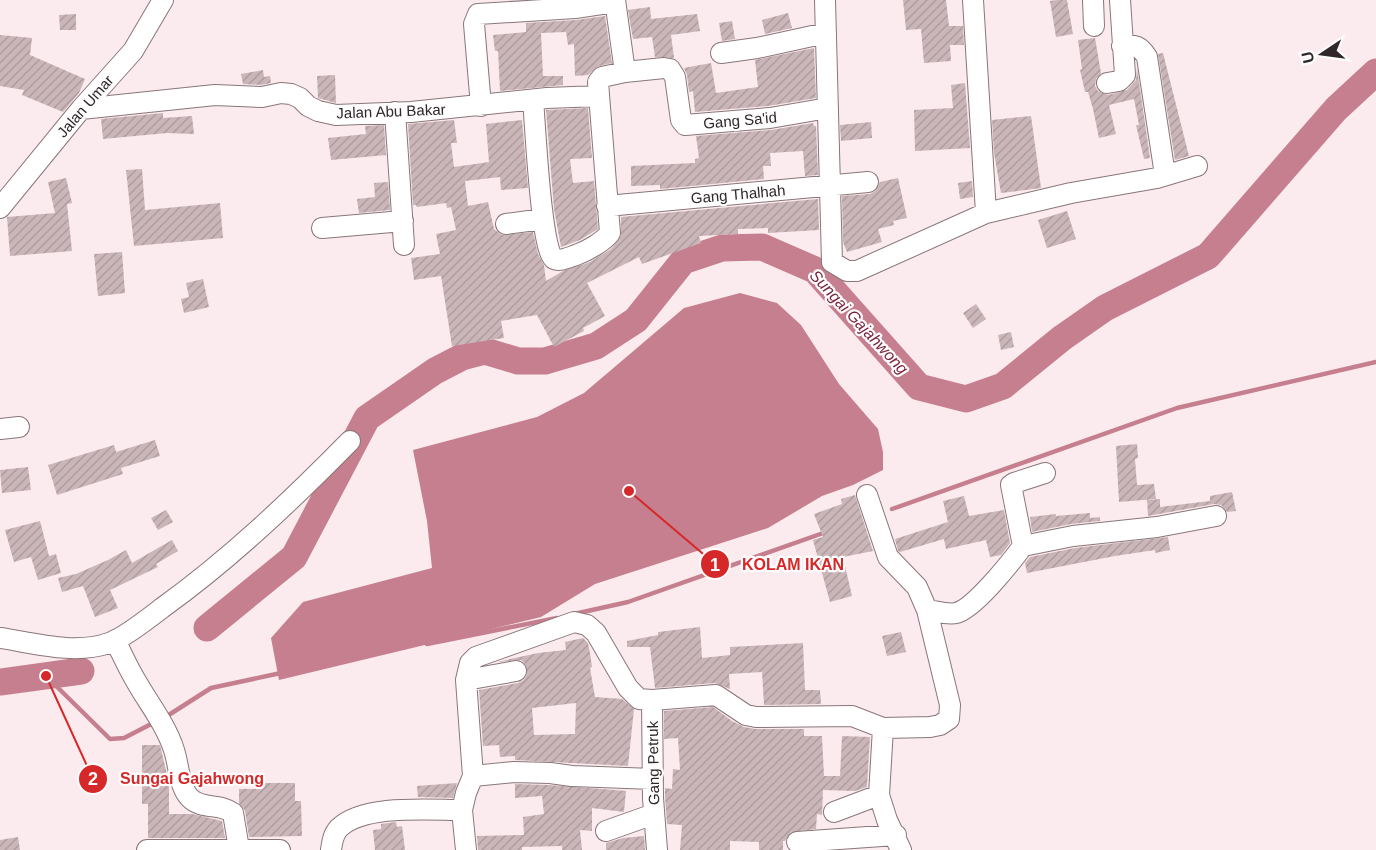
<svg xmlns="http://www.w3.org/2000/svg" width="1376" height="850" viewBox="0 0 1376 850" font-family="Helvetica,sans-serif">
  <defs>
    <pattern id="building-hatch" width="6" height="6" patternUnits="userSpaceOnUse" patternTransform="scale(1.5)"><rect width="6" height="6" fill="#cab6b9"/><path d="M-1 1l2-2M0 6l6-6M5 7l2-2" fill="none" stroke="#ae9c9f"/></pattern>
  </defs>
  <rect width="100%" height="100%" fill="#fcebee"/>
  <path fill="#c67f8e" d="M740,293L777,303L801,325L839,384L878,429L883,452V470L853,485L822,496L768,528L595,584L541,617L279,680L271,638L303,602L432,568L427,521L413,450L537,417L584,393L684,308Z"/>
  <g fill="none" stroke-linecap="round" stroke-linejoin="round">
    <path stroke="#c67f8e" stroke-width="4.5" d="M892,509L1177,408L1376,362
      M574,614L628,602L826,532
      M427,644L557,618
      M46,676L110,739L124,738L157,721
      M164,718L211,688L281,673"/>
    <path stroke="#c67f8e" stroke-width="27" d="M207,628L294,557L367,418L435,371L462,357L485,351L518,361H545L596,346L636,320L683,261L722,248L762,247L815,270L919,387L966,399L1003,386L1062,338L1105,308L1208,256L1336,109L1376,72
      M0,682L81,671"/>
  </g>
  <path fill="url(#building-hatch)" fill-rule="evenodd" d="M903,0H946L949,26H963L964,45H950L951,61L924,63L921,29L906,30Z
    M1057,0H1067L1073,34L1056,37L1050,1Z
    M650,7L651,19L697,14L700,31L671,35L674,58L655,57L652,37L633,39L628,10Z
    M788,13L792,28L765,34L762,20Z
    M76,14V30H60L59,15Z
    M605,16L612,63L599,66L588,75L575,76L574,44L568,45L566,32L541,33L543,76H563V85L500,91L498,51H495L493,35L526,32V23L576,20Z
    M732,21L735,39L722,41L719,23Z
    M0,35L32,38L30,55L85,79L79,93L63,112L22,95L24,90L0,86Z
    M1095,38L1101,73L1096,79L1095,86L1098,91L1108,95L1127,90L1136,80L1137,68L1150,158L1144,159L1136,125H1139L1134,99L1109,105L1116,134L1099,138L1093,109L1088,92H1085L1080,70L1082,69L1078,40Z
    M814,48L816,98L768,106L695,112L693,91L689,92L687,75L684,68L711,63L716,93L758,87L755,60Z
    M1163,53L1189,156L1175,160L1158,54Z
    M263,70L264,77L270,76L271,83L261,85L243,84L241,74Z
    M335,75L336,103L318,98L317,76Z
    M965,83L970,148L915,151L914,110L953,108L951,85Z
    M588,108L592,158L570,159L573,183L594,181L598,229L580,240L561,247L554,209L546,110Z
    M163,113V118L192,116L194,134L167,133L103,139L101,119Z
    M1031,116L1041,188L1001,193L994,153L992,120Z
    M454,120L457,143H451L454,167L489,162L486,124L522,120L528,188L501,190L500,177L465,181L468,206L488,202L494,229L502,235L533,232L538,254L544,265L546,281L563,271L590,262L611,249L621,236V217L818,199L819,230L768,233V228L738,229V234L699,236L701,243L642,264L639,257L587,283L605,316L583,328L584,331L554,347L537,315L501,321L504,338L452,346L441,276L414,280L411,258L440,254L436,234L456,230L451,207L447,208L446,203L417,207L416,205H413L408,124Z
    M871,122L872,138L841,141L840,125Z
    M813,123L814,126H816L818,175L805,176L803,151L770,153L771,166H763L764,179L660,189V185L631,186V166L695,163V159L699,158L696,136L771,130Z
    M384,125L386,155L331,160L328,138L366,134L365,126Z
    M142,169L145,210L220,203L223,238L134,246L126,170Z
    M66,178L72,203L67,204L72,251L10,256L7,217L55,213L48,182Z
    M898,178L907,218L893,221L894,225L878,229L882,242L847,252L843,242L842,196L870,194L875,191L880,182Z
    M972,181L973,197L960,199L958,183Z
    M388,182L390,210L359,213L357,199L375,197L374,183Z
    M1067,211L1076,239L1047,248L1038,220Z
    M122,252L125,293L98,296L94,254Z
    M203,279L209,307L184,313L181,299L189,297L186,283Z
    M976,304L986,319L973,328L963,313Z
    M1011,332L1014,347L1001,350L998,335Z
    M155,440L160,456L121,468L123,474L57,495L48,465L114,445L116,452Z
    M1137,444L1138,458L1135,459L1137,485L1154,484L1156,499L1119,502L1116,446Z
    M28,467L31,490L2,493L0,470Z
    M1232,492L1236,511L1227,512L1221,505L1214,504L1148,516L1147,500L1160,499V507L1210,501V496Z
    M855,495L873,551L843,557L852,596L830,602L813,540L823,537L814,514L842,504L841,499Z
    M964,496L969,516L1004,510L1010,543L1001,555L990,557L986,540L946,549L944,539L900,552L898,551L895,539L948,522L943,501Z
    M166,510L173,522L158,530L151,518Z
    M1090,513V518L1100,517V521L1071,524L1032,532L1030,517L1056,514V516Z
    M40,521L49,556L56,554L61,573L38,580L31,557L14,562L5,530Z
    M1168,537L1170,550L1155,553V550L1115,556L1027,573L1025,563L1030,557L1075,548Z
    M172,540L178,551L156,564L158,567L110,590L118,608L95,617L83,586L62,592L58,578L76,574L108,560L126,550L132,563Z
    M700,627L702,658L730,655V647L803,643L805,690H820L821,704L764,705L762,672L729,674L730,689L715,683L655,688L650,647H627V641L658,635V632Z
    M901,632L906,652L887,656L882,636Z
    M583,638L588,643L590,653L592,667L590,668L595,697L622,699L634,709L628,766L515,760V756L500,757L499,745L483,746L479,690L518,683L524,680L527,674L525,664L521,660L497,662L538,653L566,650L565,642ZM576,703L575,734L534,735L532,708Z
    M713,707L732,721L744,727L756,729H804V736H822L824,776H840L842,736L870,737L867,787L855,791L823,790L822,815L817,814L816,829L791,832L785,841H783V850H759V842L730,841V850H680L682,825L667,824L665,797V788L672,789L673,769L680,770L678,738L664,739V711Z
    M142,745H160L169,783V814H192L222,821L225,838H148V804H142Z
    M262,783H295V801H301L302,836L249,837L245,811L239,803V789H262Z
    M457,783L453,798L418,797L417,786Z
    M515,784L549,785L628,791H626L624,812L592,808V831L580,830L582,850H562V846L522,847V850H478L477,836L524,835L523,817L544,814L542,796L515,798Z
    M396,822L397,827L402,826L405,850H375L373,830L381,829V824Z
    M644,836L645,850H606V843L623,838Z
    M18,837L20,850H0V840Z"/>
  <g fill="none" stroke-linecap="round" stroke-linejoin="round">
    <g stroke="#897679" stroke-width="22">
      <path id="minor" d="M825,0L832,262L847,271H857L986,213
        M973,0L986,213L1071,193L1157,178L1197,166
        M1093,0L1094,26
        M1122,46C1135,44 1140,46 1147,57L1165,175
        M721,53L757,48L826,33
        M625,72L664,68L670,69L675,77L681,120L685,125L770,118L828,108
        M1107,83L1119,81L1125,75L1120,0
        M533,100C535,120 541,252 554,259C559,262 570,257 576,255C587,251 603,242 610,233L598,82L602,77L625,72L615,0
        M481,106L474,24L478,14L575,8L615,2
        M81,109L215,95L262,97L281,93L291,94L300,98L308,106L318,111L336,115L411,112L547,98L598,96
        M395,112L404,245
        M607,206L868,182
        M0,208L81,109L133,51L163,0
        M506,224L543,219
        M322,228L403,221
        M0,429L19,427
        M867,495L888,557L917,587L927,610L950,705L949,719L940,725L930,727L883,728L879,795L887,820L901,850
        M1023,546L1073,536L1157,527L1216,516
        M927,610C935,611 948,615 956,613C974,609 1011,562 1023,546L1011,485L1014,483L1045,473
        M0,638C34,643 75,655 109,643C124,638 149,618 162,608C230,559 291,501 350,441
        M115,640C122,654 128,668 136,681C149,704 166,725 174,750C179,765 179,787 190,798C202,810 220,803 233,813L239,849
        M466,680L516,671
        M473,776L514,772L550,773L572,776L653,779
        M462,810L466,850
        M834,812L879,795
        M606,831L654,814
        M797,842L896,835
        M147,850H280
        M331,850C332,843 333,834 339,828C364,804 429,810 462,810L466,793L473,776L466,680L470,663L476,657L574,622L587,625L596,633L628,688L639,699L652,700
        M657,850L653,798L652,700L716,695L746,715L756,717L852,716L883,728"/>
    </g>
    <use href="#minor" stroke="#fff" stroke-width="20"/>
  </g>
  <g text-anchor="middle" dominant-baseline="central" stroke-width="4.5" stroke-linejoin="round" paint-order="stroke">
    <g font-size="15" fill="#2f2729" stroke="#fdfdfd">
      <text transform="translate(85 106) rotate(-49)">Jalan Umar</text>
      <text transform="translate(391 111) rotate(-2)">Jalan Abu Bakar</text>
      <text transform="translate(740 120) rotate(-5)">Gang Sa'id</text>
      <text transform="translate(738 194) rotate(-5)">Gang Thalhah</text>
      <text transform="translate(653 763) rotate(-91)">Gang Petruk</text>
    </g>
    <g font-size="16" font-style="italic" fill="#79233d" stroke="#fdfdfd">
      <text transform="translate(859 322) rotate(47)">Sungai Gajahwong</text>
    </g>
  </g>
  <path fill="none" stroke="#d62828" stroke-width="2" d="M629 491L715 564M46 676L93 779"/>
  <g fill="#d62828" stroke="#fdfdfd" stroke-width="2">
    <circle cx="629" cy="491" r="6"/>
    <circle cx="46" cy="676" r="6"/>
    <circle cx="715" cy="564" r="15"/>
    <circle cx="93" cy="779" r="15"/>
  </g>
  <g font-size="18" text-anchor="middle" font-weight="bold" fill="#fff">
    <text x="715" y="571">1</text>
    <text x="93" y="785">2</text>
  </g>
  <g font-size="16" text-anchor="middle" font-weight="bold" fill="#d62828" stroke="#fdfdfd" stroke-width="4.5" stroke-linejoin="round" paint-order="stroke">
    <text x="793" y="570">KOLAM IKAN</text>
    <text x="192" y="784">Sungai Gajahwong</text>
  </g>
  <g transform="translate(1322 54) rotate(257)" stroke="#fdfdfd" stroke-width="4.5" paint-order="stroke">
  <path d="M0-4.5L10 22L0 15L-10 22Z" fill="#2f2729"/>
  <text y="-9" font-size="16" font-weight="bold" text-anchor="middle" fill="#2f2729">U</text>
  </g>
</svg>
